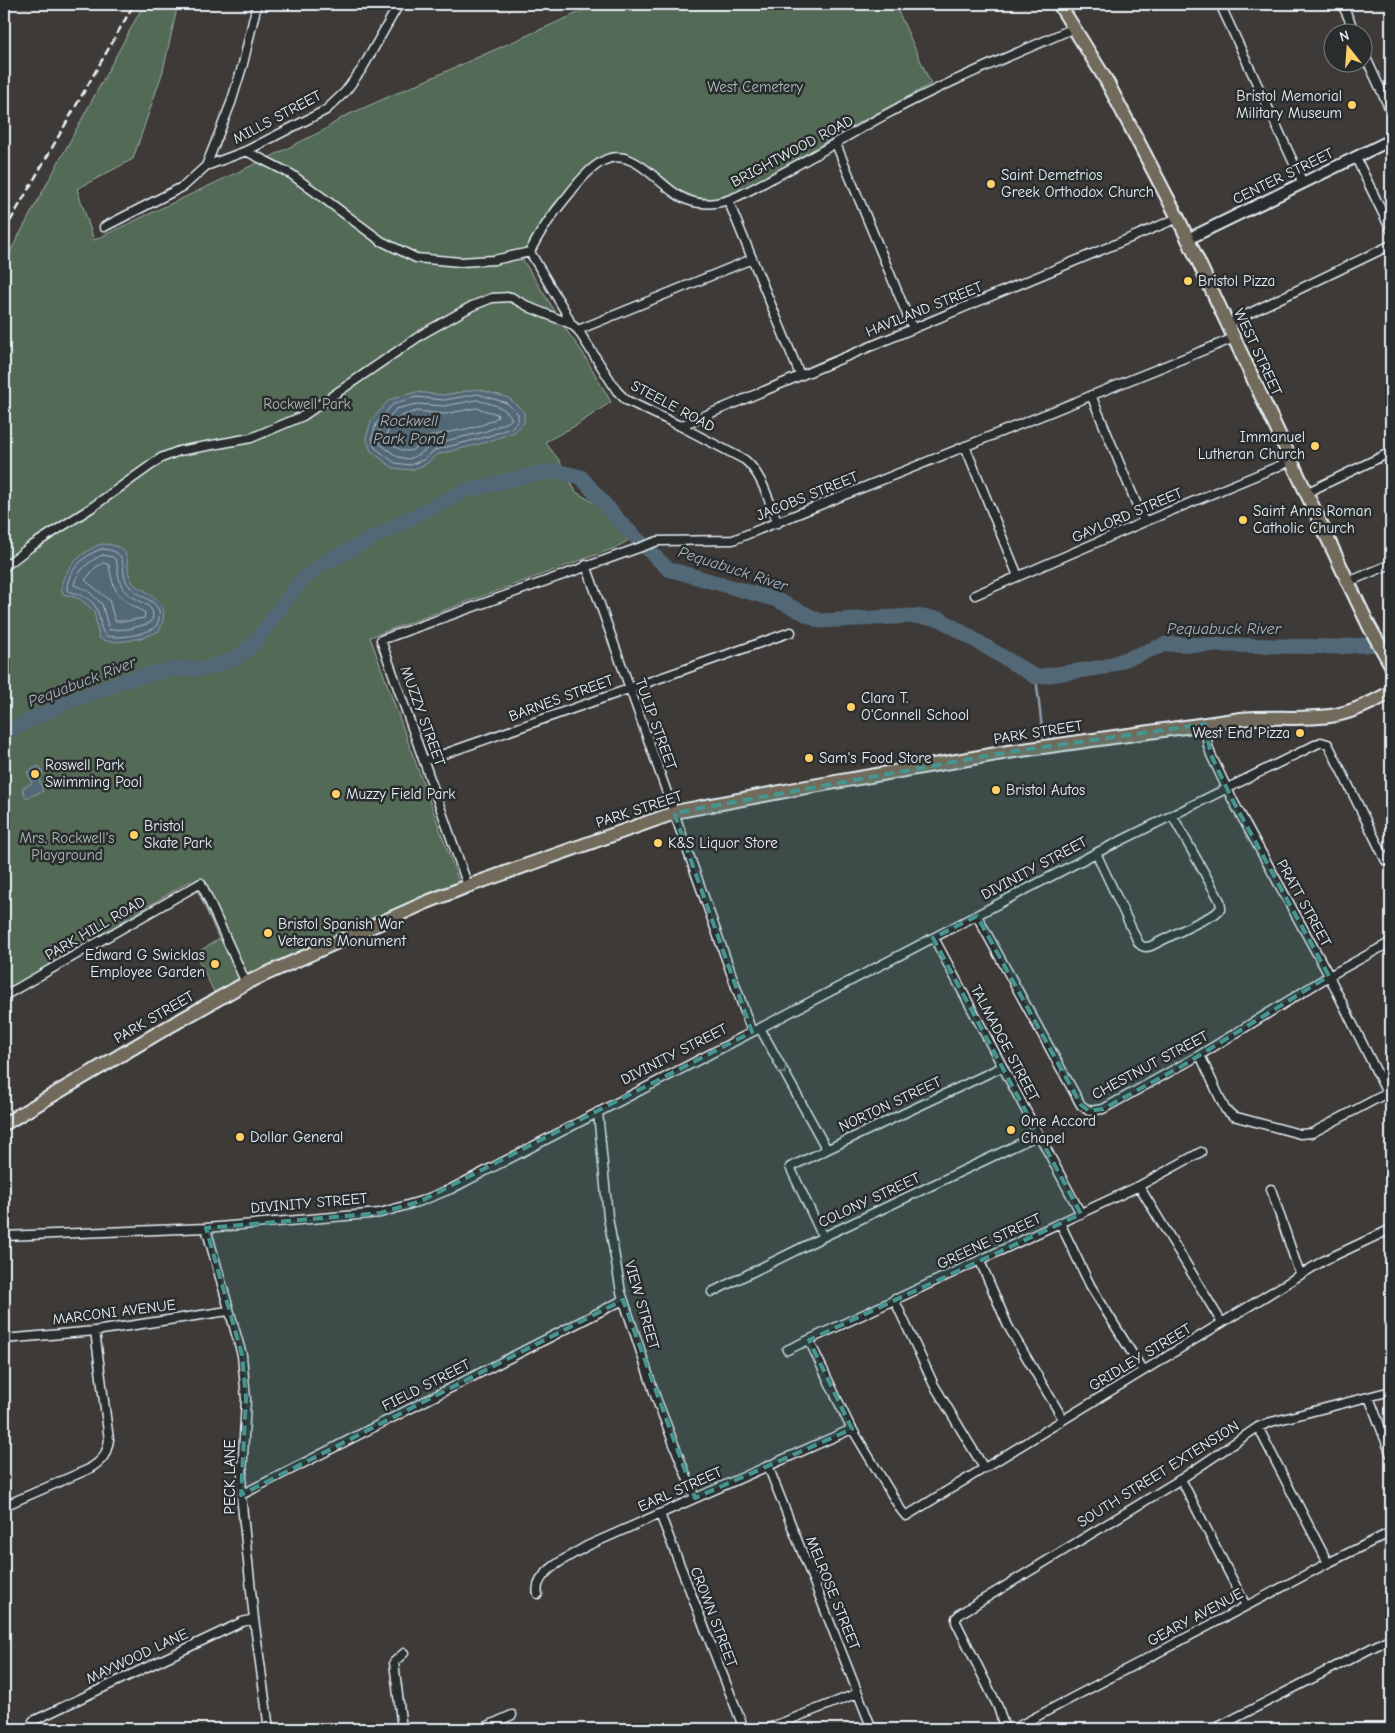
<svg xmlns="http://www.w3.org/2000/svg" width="1395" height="1733" viewBox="0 0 1395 1733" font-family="'Comic Neue',sans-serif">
  <rect width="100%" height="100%" fill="#3d3a38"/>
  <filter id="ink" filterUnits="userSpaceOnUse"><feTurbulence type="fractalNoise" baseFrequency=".02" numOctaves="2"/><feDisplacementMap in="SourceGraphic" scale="10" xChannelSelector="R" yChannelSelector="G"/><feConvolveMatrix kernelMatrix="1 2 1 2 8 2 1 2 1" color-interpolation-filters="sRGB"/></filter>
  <g filter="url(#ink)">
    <path fill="#536a57" stroke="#9eaea8" d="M144,4H178L163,71L133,159L77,189L94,240L272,156L324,130L343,117L598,4H895L931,84L840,133L781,169L737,191L714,199L696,197L678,190L634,158L620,153L604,156L581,174L547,212L523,260L569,334L581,350L611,402L575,426L545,442L559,460L576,492L616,516L629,540L615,548L370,637L458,879L457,884L215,994L197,957L198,952L219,939L199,894L190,881L4,993V263Z"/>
    <path fill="#526776" stroke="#8e9eaa" d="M478,389L509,398L524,412V423L514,432L487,442L436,455L426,464L411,470L393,468L371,451L366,438L371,421L389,400L416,392L443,395Z
      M102,544C140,545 120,569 134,584C136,587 141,589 144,590C163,602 169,610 159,631C146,638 112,647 99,638L94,611L80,599L63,594C55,575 85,548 102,544Z
      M39,766L43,774L38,777L43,791L26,798L22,788L32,783L27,772Z"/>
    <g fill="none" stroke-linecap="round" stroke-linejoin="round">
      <path stroke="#acbac4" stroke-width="1" d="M478,394L507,403L518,414V421L511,428L486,437L435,450L423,460L410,465L395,463L375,448L372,438L376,424L393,404L416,397L444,400Z
        M477,400C489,404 507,406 512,419L508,422L484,432L432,444L420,454L409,459L398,457L380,444L378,437L381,427L396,409L417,404L444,406Z
        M477,408L497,414L498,417C479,430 453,430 431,436C423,439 418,449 409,451C400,452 391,444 386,438L388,430L401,416L417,411L444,414Z
        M102,549C135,551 115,573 131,588C144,601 170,602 155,628C141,635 120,639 106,636C102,632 101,627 100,621C96,597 85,598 67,590C66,572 86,553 102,549Z
        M103,555L112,557L116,560C119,570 117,580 124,590C133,602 162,604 150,623L129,629L109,630L102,604L87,590L74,585C76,572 91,559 103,555Z
        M104,563L109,565C114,595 118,597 144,612L145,615L144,618L127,621H115L109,600L85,580L96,567Z"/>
      <path stroke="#8e9eaa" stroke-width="2.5" d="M1036,677L1043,737"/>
      <path stroke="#526776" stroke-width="15" d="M4,733L65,703L127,680L167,670L208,668L238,657L253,644L303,578L324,563L464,491L529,475L556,471L581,477L620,522L668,569L777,600L820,621L913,616L940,619L1036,677L1105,667L1166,644L1338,647L1391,643"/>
      <g stroke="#e8f1f8" stroke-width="11">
        <path id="minor" d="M1220,4L1303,183
          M1342,4L1355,32
          M1362,49L1391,112
          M836,144L913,329
          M246,151L291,174L381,241L416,258L460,262L494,260L530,252
          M1356,158L1391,230
          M206,166L246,151L326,110L345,92L362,69L399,4
          M728,200L800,375
          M104,227L184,186L206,166L231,103L243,64L257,4
          M530,252C540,230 555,211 570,193C579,181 590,168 603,161C633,145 658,185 681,197C695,205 713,205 729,200C742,195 756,187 769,180C809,160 846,136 885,115C946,82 1011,56 1074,28
          M530,252L565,311L571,324L578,330L617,391L626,400L680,426L745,460C763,475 769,503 778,523
          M1227,324L1391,245
          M578,330L752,259
          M1091,395L1144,522
          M680,426L1178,218
          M965,446L1018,576
          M1306,493L1391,452
          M586,565L752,1032
          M4,567L30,547L91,508L161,458L179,451L251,438L303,416L424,333L472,306L492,298L511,297L531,308L571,324
          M1348,582L1391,564
          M975,595L1144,522L1291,461
          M1205,724L1208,746L1211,755L1232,799L1326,970L1387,1093
          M424,761L791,632
          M1096,853L1138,942C1141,947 1145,948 1151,946L1215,914L1221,908L1220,901L1172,815
          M468,886L381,640L658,541L733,540L1234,338
          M977,916L1081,1105L1089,1111L1103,1109L1200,1055L1329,976L1391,942
          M934,938L1081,1214
          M4,996L201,883L246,983
          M760,1028L826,1148
          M1200,1055L1225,1109L1233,1116L1300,1134L1312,1133L1391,1091
          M598,1112L608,1217L621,1292L656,1398L695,1498
          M1139,1186L1222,1323
          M1271,1189L1297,1266L1301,1274
          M1060,1223L1090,1285L1143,1371
          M206,1228L242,1355L246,1399L241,1495L254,1619L269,1729
          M4,1236L206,1228L380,1213L421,1201L451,1189L1096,853L1321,742L1328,744L1329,746L1386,861
          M823,1237L790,1167L1002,1067
          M980,1261L1008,1326L1063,1419
          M712,1292L823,1237L1038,1135
          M894,1299L934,1385L984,1468
          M4,1339L95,1331L228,1311
          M809,1340L848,1422L901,1510L906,1516L1323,1261L1391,1229
          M787,1350L1139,1186L1201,1152
          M1369,1397L1391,1455
          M1258,1427L1328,1563
          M768,1466L872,1729
          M1181,1479L1246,1606
          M241,1495L623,1300
          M4,1506L89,1469C103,1460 106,1456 109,1440L95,1331
          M660,1514L744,1729
          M538,1594C532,1573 572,1555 587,1546L852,1429
          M33,1721L242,1622L254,1619
          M402,1729L394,1662L404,1653
          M481,1729L512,1715
          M766,1729L858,1693
          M1005,1729L998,1707L956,1622V1618L961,1613L1181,1479L1258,1427L1271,1422L1391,1391
          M1013,1729L1328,1563L1391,1532
          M1214,1729L1391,1638"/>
      </g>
      <g stroke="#e8f1f8" stroke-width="14">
        <path id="tertiary" d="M1188,239L1391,140"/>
      </g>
      <g stroke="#e8f1f8" stroke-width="16">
        <path id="primary" d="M1059,4L1106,80L1178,218L1348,582L1370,628L1391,665"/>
      </g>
      <g stroke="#e8f1f8" stroke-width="16">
        <path id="trunk" d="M4,1124L163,1030L246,983L427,902L468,886L680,811L801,788L1008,752L1241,719C1270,716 1301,720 1330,716C1352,713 1372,703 1391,692"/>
      </g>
      <use href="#minor" stroke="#2a2d2e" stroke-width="8"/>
      <use href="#tertiary" stroke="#2a2d2e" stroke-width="10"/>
      <use href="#primary" stroke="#726b5a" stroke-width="12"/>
      <use href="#trunk" stroke="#726b5a" stroke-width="12"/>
      <path stroke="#e8f1f8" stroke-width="2.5" stroke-dasharray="8 4" stroke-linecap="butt" d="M4,232L134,4"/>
    </g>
    <defs><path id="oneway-chevron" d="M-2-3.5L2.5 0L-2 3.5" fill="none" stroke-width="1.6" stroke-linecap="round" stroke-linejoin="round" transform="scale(1.25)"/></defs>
    <g stroke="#6c7275">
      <use href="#oneway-chevron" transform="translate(783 1071) rotate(61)"/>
      <use href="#oneway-chevron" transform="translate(1063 1071) rotate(-119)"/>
    </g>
  </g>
  <path fill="#459590" fill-opacity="0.2" stroke="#459590" stroke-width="4" stroke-dasharray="10 6" stroke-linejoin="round" d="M1205,724L1211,755L1232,799L1329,976L1182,1066L1103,1109L1089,1111L1081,1105L977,916L933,938L1081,1214L809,1340L852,1429L695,1498L623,1300L241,1495L246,1399L242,1355L206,1228L380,1213L421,1201L752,1032L674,813L1008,752Z"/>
  <g fill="#ffd166" stroke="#2a2d2e" stroke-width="2">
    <circle cx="1352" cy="105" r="5"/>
    <circle cx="991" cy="184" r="5"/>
    <circle cx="1188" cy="281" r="5"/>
    <circle cx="1315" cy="446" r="5"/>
    <circle cx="1243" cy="520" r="5"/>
    <circle cx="851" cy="707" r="5"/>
    <circle cx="1300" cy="733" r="5"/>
    <circle cx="809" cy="758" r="5"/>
    <circle cx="35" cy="774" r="5"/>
    <circle cx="996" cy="790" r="5"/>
    <circle cx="336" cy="794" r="5"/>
    <circle cx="134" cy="835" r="5"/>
    <circle cx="658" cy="843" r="5"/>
    <circle cx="268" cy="933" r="5"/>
    <circle cx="215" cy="964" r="5"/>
    <circle cx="1011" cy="1130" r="5"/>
    <circle cx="240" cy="1137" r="5"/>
  </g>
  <g text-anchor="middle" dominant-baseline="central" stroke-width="5" stroke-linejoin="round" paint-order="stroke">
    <g font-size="15" fill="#acbbb8" stroke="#2a2d2e">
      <text x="755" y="87">West Cemetery</text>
      <text x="307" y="404">Rockwell Park</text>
      <text x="67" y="838">Mrs. Rockwell's<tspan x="67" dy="17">Playground</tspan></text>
    </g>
    <g font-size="15" fill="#e8f1f8" stroke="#2a2d2e" text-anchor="start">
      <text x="1342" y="96" text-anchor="end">Bristol Memorial<tspan x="1342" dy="17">Military Museum</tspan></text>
      <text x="1001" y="175">Saint Demetrios<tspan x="1001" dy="17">Greek Orthodox Church</tspan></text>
      <text x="1198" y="281">Bristol Pizza</text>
      <text x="1305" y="437" text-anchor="end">Immanuel<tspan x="1305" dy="17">Lutheran Church</tspan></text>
      <text x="1253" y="511">Saint Anns Roman<tspan x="1253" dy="17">Catholic Church</tspan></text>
      <text x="861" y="698">Clara T.<tspan x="861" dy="17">O'Connell School</tspan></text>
      <text x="1290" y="733" text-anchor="end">West End Pizza</text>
      <text x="819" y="758">Sam's Food Store</text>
      <text x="45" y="765">Roswell Park<tspan x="45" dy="17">Swimming Pool</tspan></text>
      <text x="1006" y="790">Bristol Autos</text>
      <text x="346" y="794">Muzzy Field Park</text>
      <text x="144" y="826">Bristol<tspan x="144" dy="17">Skate Park</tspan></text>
      <text x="668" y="843">K&amp;S Liquor Store</text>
      <text x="278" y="924">Bristol Spanish War<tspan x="278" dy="17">Veterans Monument</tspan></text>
      <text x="205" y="955" text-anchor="end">Edward G Swicklas<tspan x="205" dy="17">Employee Garden</tspan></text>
      <text x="1021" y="1121">One Accord<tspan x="1021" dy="17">Chapel</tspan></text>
      <text x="250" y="1137">Dollar General</text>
    </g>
    <g font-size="15" fill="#e8f1f8" stroke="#2a2d2e">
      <text transform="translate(277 117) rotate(-28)">MILLS STREET</text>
      <text transform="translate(792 151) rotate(-28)">BRIGHTWOOD ROAD</text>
      <text transform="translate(1283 176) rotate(-26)">CENTER STREET</text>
      <text transform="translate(924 309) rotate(-22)">HAVILAND STREET</text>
      <text transform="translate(1258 352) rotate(65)">WEST STREET</text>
      <text transform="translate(673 406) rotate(28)">STEELE ROAD</text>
      <text transform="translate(807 496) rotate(-22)">JACOBS STREET</text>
      <text transform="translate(1127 515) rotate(-23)">GAYLORD STREET</text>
      <text transform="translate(561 698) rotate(-20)">BARNES STREET</text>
      <text transform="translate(423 716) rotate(70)">MUZZY STREET</text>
      <text transform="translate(656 724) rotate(70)">TULIP STREET</text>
      <text transform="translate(1038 732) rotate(-9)">PARK STREET</text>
      <text transform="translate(639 809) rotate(-18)">PARK STREET</text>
      <text transform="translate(1034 868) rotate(-28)">DIVINITY STREET</text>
      <text transform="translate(1304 903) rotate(61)">PRATT STREET</text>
      <text transform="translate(95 928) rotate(-30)">PARK HILL ROAD</text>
      <text transform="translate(154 1017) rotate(-30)">PARK STREET</text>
      <text transform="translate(1005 1043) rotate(62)">TALMADGE STREET</text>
      <text transform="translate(674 1054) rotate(-27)">DIVINITY STREET</text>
      <text transform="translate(1150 1065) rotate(-28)">CHESTNUT STREET</text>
      <text transform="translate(890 1104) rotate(-25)">NORTON STREET</text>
      <text transform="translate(869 1200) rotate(-25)">COLONY STREET</text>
      <text transform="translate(309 1203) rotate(-5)">DIVINITY STREET</text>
      <text transform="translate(989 1241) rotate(-25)">GREENE STREET</text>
      <text transform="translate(642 1305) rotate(74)">VIEW STREET</text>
      <text transform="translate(114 1312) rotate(-7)">MARCONI AVENUE</text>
      <text transform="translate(1140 1357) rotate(-31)">GRIDLEY STREET</text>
      <text transform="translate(426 1385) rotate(-27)">FIELD STREET</text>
      <text transform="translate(1158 1474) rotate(-32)">SOUTH STREET EXTENSION</text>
      <text transform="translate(230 1477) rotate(-90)">PECK LANE</text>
      <text transform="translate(680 1489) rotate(-24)">EARL STREET</text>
      <text transform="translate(833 1593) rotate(68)">MELROSE STREET</text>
      <text transform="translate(714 1617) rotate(69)">CROWN STREET</text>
      <text transform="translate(1195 1617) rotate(-28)">GEARY AVENUE</text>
      <text transform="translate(137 1656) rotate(-25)">MAYWOOD LANE</text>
    </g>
    <g font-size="16" font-style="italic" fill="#acbac4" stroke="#2a2d2e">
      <text x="409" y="421">Rockwell<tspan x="409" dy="18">Park Pond</tspan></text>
      <text transform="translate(733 569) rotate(18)">Pequabuck River</text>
      <text x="1224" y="629">Pequabuck River</text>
      <text transform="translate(82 682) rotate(-21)">Pequabuck River</text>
    </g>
  </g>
  <rect width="1395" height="1733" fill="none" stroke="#2a2d2e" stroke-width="20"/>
  <rect x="10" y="10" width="1375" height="1713" fill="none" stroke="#e8f1f8" stroke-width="2" filter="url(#ink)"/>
  <g transform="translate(1348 48) rotate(343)"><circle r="24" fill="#2a2d2e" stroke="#767b7f"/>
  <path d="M0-4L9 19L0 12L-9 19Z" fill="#ffd166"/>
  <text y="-8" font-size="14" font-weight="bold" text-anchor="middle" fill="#e8f1f8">N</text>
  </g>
</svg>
